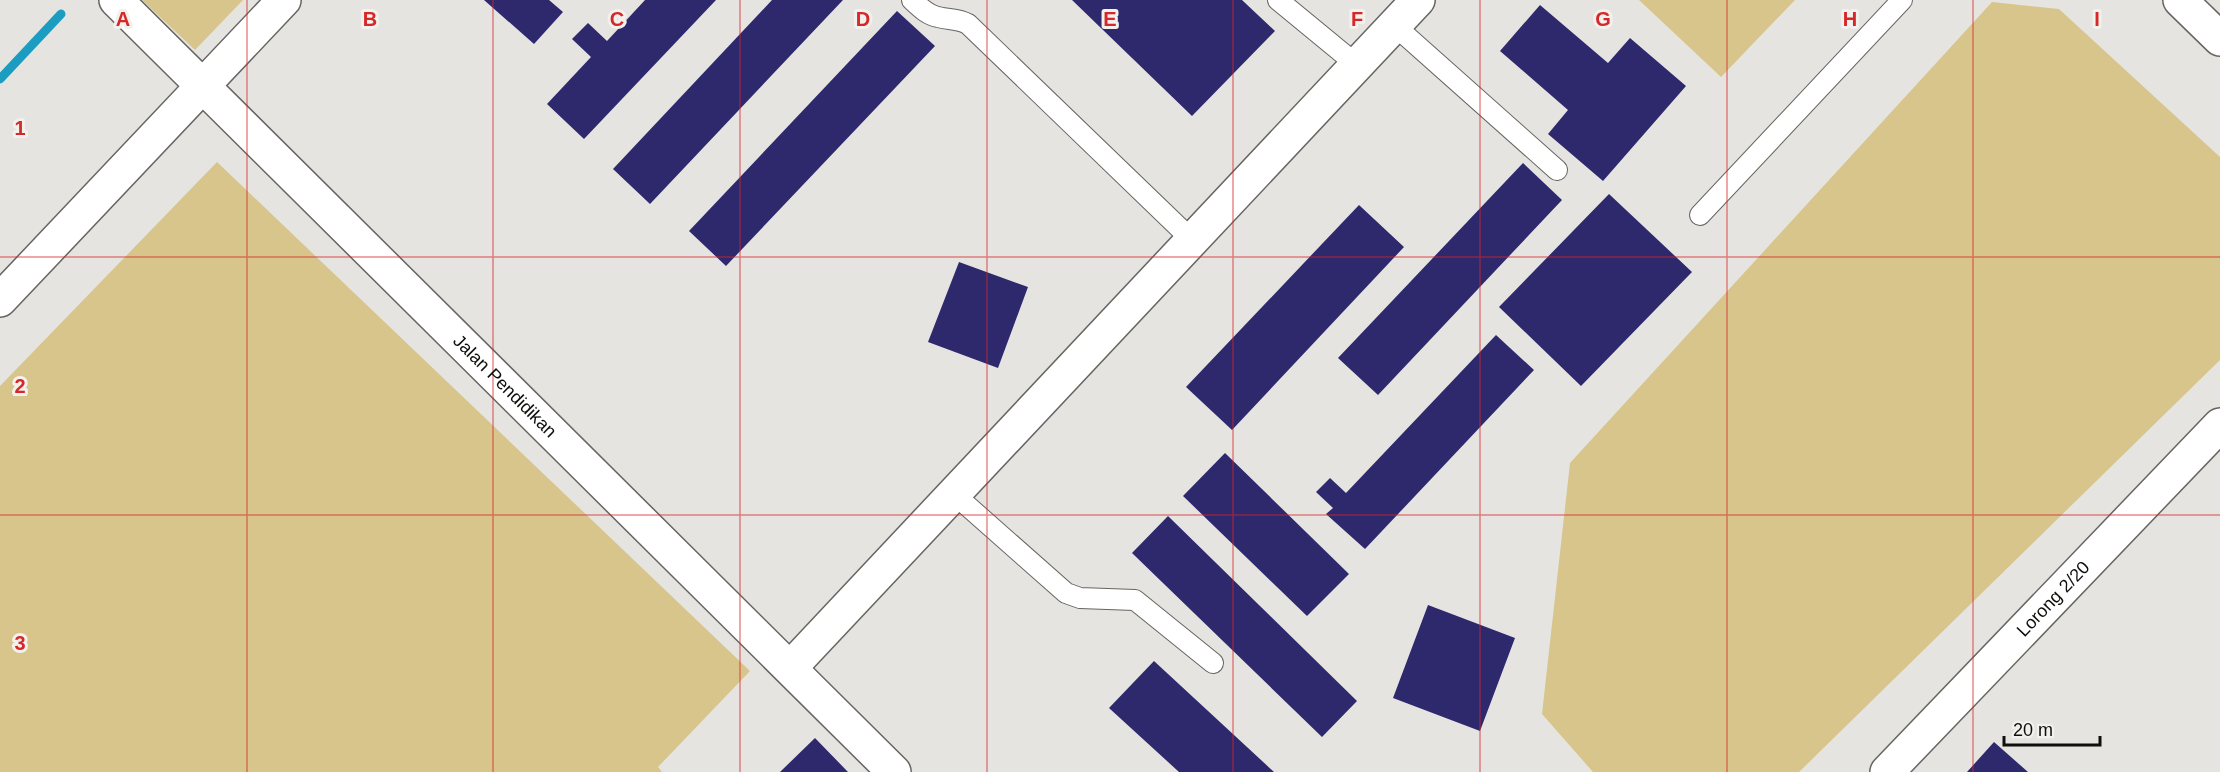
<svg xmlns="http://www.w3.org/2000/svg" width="2220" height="772" viewBox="0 0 2220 772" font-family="Arial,sans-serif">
  <rect width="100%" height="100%" fill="#e5e4e0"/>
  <path fill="#d8c58c" d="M142,0H243L195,50Z
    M1639,0H1795L1721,77Z
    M1992,2L2059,9L2220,157V360L1799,772H1593L1542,714L1570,463Z
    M217,162L750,671L658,767L662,772H0V386Z"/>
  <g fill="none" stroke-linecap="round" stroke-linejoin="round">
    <path stroke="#1b9dc2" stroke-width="9" d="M0,79L61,14"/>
  </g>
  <path fill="#2e286d" d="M484,0H549L563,12L534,44Z
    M645,0H716L584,139L547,104L591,57L572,39L588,23L607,41Z
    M772,0H843L650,204L613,169Z
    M1072,0H1242L1275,31L1192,116Z
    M1540,5L1608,63L1630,38L1686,86L1603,181L1548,134L1568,110L1500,51Z
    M897,11L935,46L726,266L689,231Z
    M1523,163L1562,200L1378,395L1338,358Z
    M1609,194L1692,272L1581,386L1499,307Z
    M1359,205L1404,247L1232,430L1186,387Z
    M959,262L1028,287L998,368L928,342Z
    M1496,335L1534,370L1365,549L1326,514L1333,508L1316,492L1330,478L1346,493Z
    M1225,453L1349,574L1307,616L1183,496Z
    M1168,516L1357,701L1322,737L1132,553Z
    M1428,605L1515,638L1480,731L1393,698Z
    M1154,661L1274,772H1179L1109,708Z
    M815,738L848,772H780Z
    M1994,742L2028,772H1967Z"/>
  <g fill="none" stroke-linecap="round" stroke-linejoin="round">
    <g stroke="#666561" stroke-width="22">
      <path id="service" d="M912,0C920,7 927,15 938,17C949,20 957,18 968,24L1192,240
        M1278,0L1357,65
        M1394,25L1557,170
        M1700,215L1902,0
        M954,494L1066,593L1080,598L1135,600L1213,663"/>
    </g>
    <g stroke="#666561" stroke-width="36">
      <g id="minor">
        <path d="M2180,0L2220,39"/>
        <path d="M0,300L284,0"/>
        <path d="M790,668L1418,0"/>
        <path id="s1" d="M1887,772L2220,425"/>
      </g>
    </g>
    <g stroke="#666561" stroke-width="36">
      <g id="tertiary">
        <path id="s2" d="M116,0L894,772"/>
      </g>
    </g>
    <use href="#service" stroke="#fff" stroke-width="20"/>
    <use href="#minor" stroke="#fff" stroke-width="33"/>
    <use href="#tertiary" stroke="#fff" stroke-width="33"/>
  </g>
  <path fill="none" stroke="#d62828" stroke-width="1.5" stroke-opacity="0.55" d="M247,0V772M493,0V772M740,0V772M987,0V772M1233,0V772M1480,0V772M1727,0V772M1973,0V772M0,257H2220M0,515H2220"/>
  <g text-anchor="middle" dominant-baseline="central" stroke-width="6" stroke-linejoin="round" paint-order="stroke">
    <g font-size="18" fill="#0f0f0d" stroke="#f3f1ed">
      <text stroke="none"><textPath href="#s2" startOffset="548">Jalan Pendidikan</textPath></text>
      <text stroke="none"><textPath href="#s1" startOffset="240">Lorong 2/20</textPath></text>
    </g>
  </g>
  <g font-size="20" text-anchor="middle" font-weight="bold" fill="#d62828" stroke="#f3f1ed" stroke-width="6" stroke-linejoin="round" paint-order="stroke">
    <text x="123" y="26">A</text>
    <text x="370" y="26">B</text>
    <text x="617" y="26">C</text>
    <text x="863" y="26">D</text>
    <text x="1110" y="26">E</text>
    <text x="1357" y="26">F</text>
    <text x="1603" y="26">G</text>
    <text x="1850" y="26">H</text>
    <text x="2097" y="26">I</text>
    <text x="20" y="135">1</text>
    <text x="20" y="393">2</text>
    <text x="20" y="650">3</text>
  </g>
  <path d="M2004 736v9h96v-9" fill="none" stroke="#0f0f0d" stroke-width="3"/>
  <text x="2013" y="736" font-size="18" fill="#0f0f0d" stroke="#f3f1ed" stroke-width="4.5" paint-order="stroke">20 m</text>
</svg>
